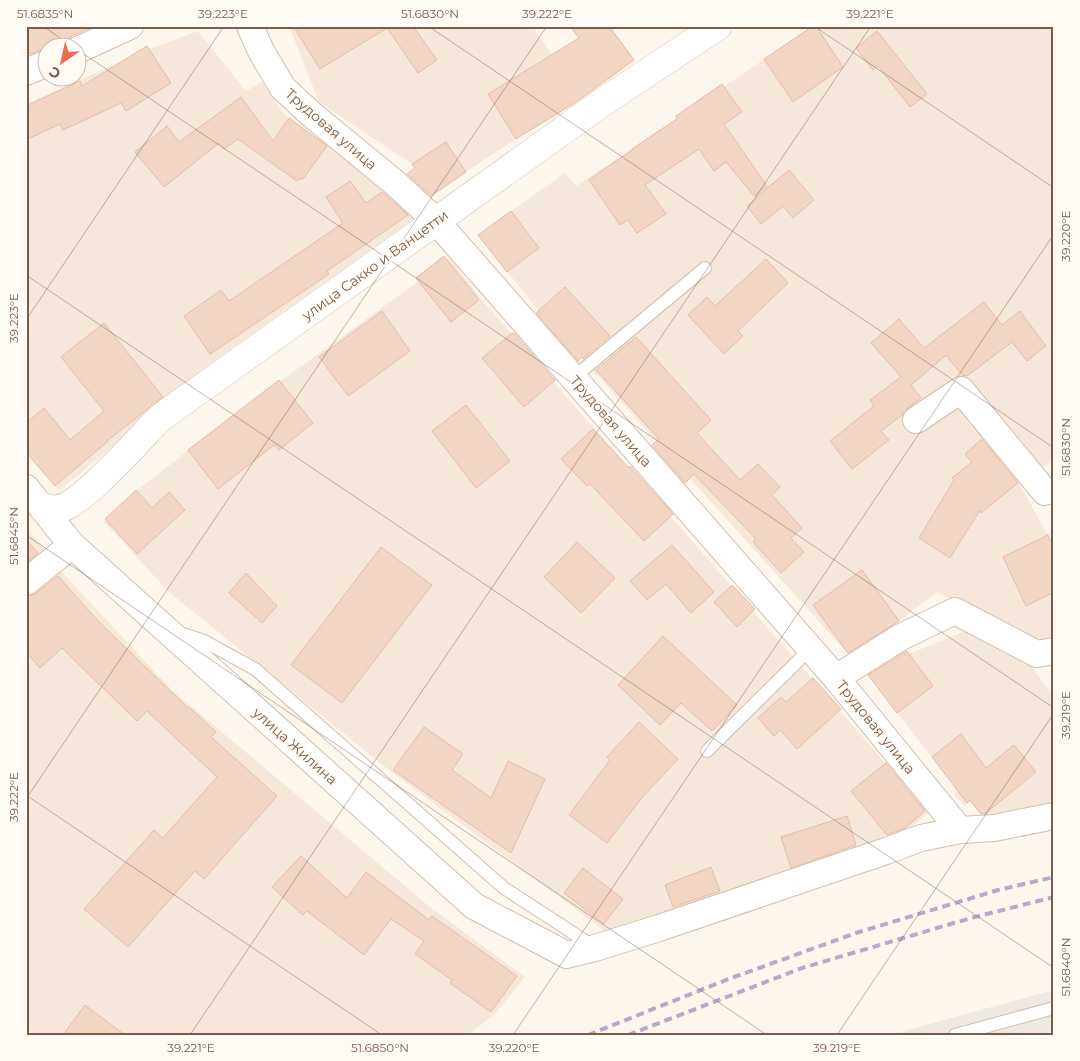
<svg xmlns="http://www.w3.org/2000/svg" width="1080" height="1061" viewBox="0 0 1080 1061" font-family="Montserrat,sans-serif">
  <rect width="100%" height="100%" fill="#fdf6ec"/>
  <path fill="#f5e8da" d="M289,26H532L552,54L580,100L516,139L432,194L412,164L319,102Z
    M814,26H1054V460L1019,483L1054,547V638L1031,642L937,592L851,657L539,311L478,235L565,173L576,186Z
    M198,31L246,91L262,82L284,114L384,186L413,219L218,358L59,491L26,452V104L147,50Z
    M450,258L482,300L929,813L894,841L609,934L390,771L169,592L104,522L140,488L230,418Z
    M26,527L47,553L26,570Z
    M58,568L172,690L430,907L525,977L495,1014L468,1035H26V594Z
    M968,630L1031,666L1054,697V802L1013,816H983L970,801L964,806L954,794L958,791L873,681L909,654Z"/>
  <path fill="#efe9e4" d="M1054,990V1035H889Z"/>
  <path fill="#f3d5c3" stroke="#e6bba3" d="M26,26H94L72,36L65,42L55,48H48L30,54L26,47Z
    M293,26H413L437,60L418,73L387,28L320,69Z
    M570,26H609L634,60L576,102L516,139L488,94L579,38Z
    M813,26H816L843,67L793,102L764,59Z
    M877,31L927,94L910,107L878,66L873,70L856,48Z
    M147,46L171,83L126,111L121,103L63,130L60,124L26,140V106L80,81L82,86Z
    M722,84L742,112L724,124L767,186L754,196L726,162L714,171L699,149L645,185L666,214L637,233L628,220L620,225L589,180L632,150V149L677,119L676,116Z
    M241,97L273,141L289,118L327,146L303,179H299L297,181L238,139L224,149L219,143L164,187L135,152L167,126L179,142Z
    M446,142L466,172L431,196L407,174L415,168L412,164Z
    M789,170L814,200L793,218L783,206L761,224L747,206L757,198L756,197Z
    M350,181L366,203L382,192L408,215L327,271L329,274L210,354L184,316L221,290L229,301L343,223L326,197Z
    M511,211L539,248L507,272L478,235Z
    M444,256L479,300L451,322L416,278Z
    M766,259L788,283L738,331L743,336L724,354L688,315L707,297L715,306Z
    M565,287L610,336L583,359L582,357L578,361L536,313Z
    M984,302L1002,325L1020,311L1046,346L1027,361L1012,342L967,376L962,375L946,355L911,385L921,398L908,408L902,415L881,431L889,440L852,469L830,441L874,406L870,400L901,377L871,343L899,319L924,348Z
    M382,311L410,351L348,396L319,357Z
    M104,323L163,397L107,441V442L55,486L26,452V423L44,408L70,440L104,411L61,357Z
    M512,333L513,334L514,333L555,380L524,407L482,358Z
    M636,337L711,420L697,433L740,480L758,464L780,487L772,495L802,528L791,538L804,552L781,573L753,542L756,539L694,474L685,483L652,445L659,439L596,370Z
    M279,380L313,423L279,450L274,445L218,489L188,450Z
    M466,405L510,461L476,488L432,431Z
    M593,429L629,468L630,466L673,514L644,541L590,484L587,486L561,459Z
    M982,439L1018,483L981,513L980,510L950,558L919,538L954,480L952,478L972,462L965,454Z
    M136,490L152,508L169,492L185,510L137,554L105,519Z
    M1048,535L1054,547V592L1026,606L1003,557Z
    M26,540L38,553L26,563Z
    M577,542L615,578L581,613L544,577Z
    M672,545L714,592L691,613L666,584L647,600L630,581Z
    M381,547L432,585L342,703L291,665Z
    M862,570L899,621L848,653L813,605Z
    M246,573L277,606L262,623L229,593Z
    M58,576L98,621L188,708L189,707L216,732L211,737L277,796L204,879L195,871L128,947L84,909L154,830L163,838L217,777L147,711L137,721L62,648L40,668L26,652V597L35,594Z
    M732,585L755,609L737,627L714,602Z
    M663,636L737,705L712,731L681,703L660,725L618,685Z
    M907,651L933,686L897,713L868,675Z
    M813,678L841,709L797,749L780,730L774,736L758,718L781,697L786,702Z
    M639,722L678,759L640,800L607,843L569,815L610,760L607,757Z
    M424,727L463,754L452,770L491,798L508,761L545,779L511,853L393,770Z
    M961,734L986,768L1014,745L1036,772L986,813L981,814L970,800L967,803L932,757Z
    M886,763L925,811L905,828L887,835L851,791Z
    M847,816L856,845L791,868L781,837Z
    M301,856L347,898L366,872L429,920L432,916L517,976L491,1012L450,983L452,980L415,954L424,941L391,919L364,955L307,911L303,915L272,887Z
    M711,867L720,891L673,907L665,885Z
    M583,868L623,899L604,924L564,893Z
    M85,1005L125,1035H63Z"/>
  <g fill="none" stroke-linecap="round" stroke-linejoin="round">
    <g stroke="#d1beb0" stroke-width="14">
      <path id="service" d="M573,378L705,268
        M180,633L204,641L255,669L504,888L593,946
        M707,751L810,649
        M955,1035L1054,1008"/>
    </g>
    <g stroke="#d1beb0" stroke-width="28">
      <path id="minor" d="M250,26L261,51L283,88L311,114L395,183L436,221L836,678L960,830
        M78,50L130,26
        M26,72L48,63
        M916,420L961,390L1045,492
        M26,488L72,545L474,906L567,955L595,948L659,928L886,851L921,838L960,830L994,828L1054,816
        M26,582L72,545
        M836,678L901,637L955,611L1037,654L1054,651"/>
    </g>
    <g stroke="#d1beb0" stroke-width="29">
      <path id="tertiary" d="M43,507C47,508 54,510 58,509C81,506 141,437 160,418L603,102L718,26"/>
    </g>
    <use href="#service" stroke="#fff" stroke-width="12"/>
    <use href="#minor" stroke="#fff" stroke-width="26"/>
    <use href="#tertiary" stroke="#fff" stroke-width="28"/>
    <path stroke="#b9a8c9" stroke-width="4" stroke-dasharray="8 5" stroke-linecap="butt" d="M588,1035L726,980L856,933L998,890L1054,877
      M628,1035L802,968L971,918L1054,897"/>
  </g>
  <path fill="none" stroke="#7a5c4d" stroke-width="1" stroke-opacity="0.45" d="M43,26L74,48M428,26L1054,448M814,26L1054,188M78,50L1054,708M26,275L1054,968M26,320L224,26M26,535L767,1035M26,795L382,1035M26,799L547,26M190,1035L871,26M513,1035L1054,234M837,1035L1054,713"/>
  <g text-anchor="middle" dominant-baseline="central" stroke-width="4.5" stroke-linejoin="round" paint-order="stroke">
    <g font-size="14" fill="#7a5c4d" stroke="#fffaf3">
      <text transform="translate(331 129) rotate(41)">Трудовая улица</text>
      <text transform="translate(375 265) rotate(-36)">улица Сакко и Ванцетти</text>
      <text transform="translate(611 421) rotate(49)">Трудовая улица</text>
      <text transform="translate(876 727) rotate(51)">Трудовая улица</text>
      <text transform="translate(295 746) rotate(42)">улица Жилина</text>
    </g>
  </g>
  <rect width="1080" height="1061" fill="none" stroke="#fffaf3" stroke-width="55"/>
  <g transform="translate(62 62) rotate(214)"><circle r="24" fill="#fffaf3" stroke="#cabbb1"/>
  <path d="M0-4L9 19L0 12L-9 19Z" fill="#e76f51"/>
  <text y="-8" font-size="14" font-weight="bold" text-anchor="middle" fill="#7a5c4d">С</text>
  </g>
  <rect x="28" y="28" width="1024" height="1006" fill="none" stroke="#7a5c4d" stroke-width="2"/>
  <g font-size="12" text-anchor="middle" fill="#7a5c4d">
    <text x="45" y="18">51.6835°N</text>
    <text x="223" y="18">39.223°E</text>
    <text x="430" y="18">51.6830°N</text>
    <text x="547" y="18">39.222°E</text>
    <text x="870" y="18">39.221°E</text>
    <text transform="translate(1066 236) rotate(-90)" y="4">39.220°E</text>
    <text transform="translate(14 318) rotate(-90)" y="4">39.223°E</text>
    <text transform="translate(1066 447) rotate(-90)" y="4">51.6830°N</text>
    <text transform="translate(14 536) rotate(-90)" y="4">51.6845°N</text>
    <text transform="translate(1066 715) rotate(-90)" y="4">39.219°E</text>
    <text transform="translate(14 797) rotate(-90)" y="4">39.222°E</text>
    <text transform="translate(1066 967) rotate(-90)" y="4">51.6840°N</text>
    <text x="191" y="1052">39.221°E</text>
    <text x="380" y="1052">51.6850°N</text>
    <text x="514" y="1052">39.220°E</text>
    <text x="837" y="1052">39.219°E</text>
  </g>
</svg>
